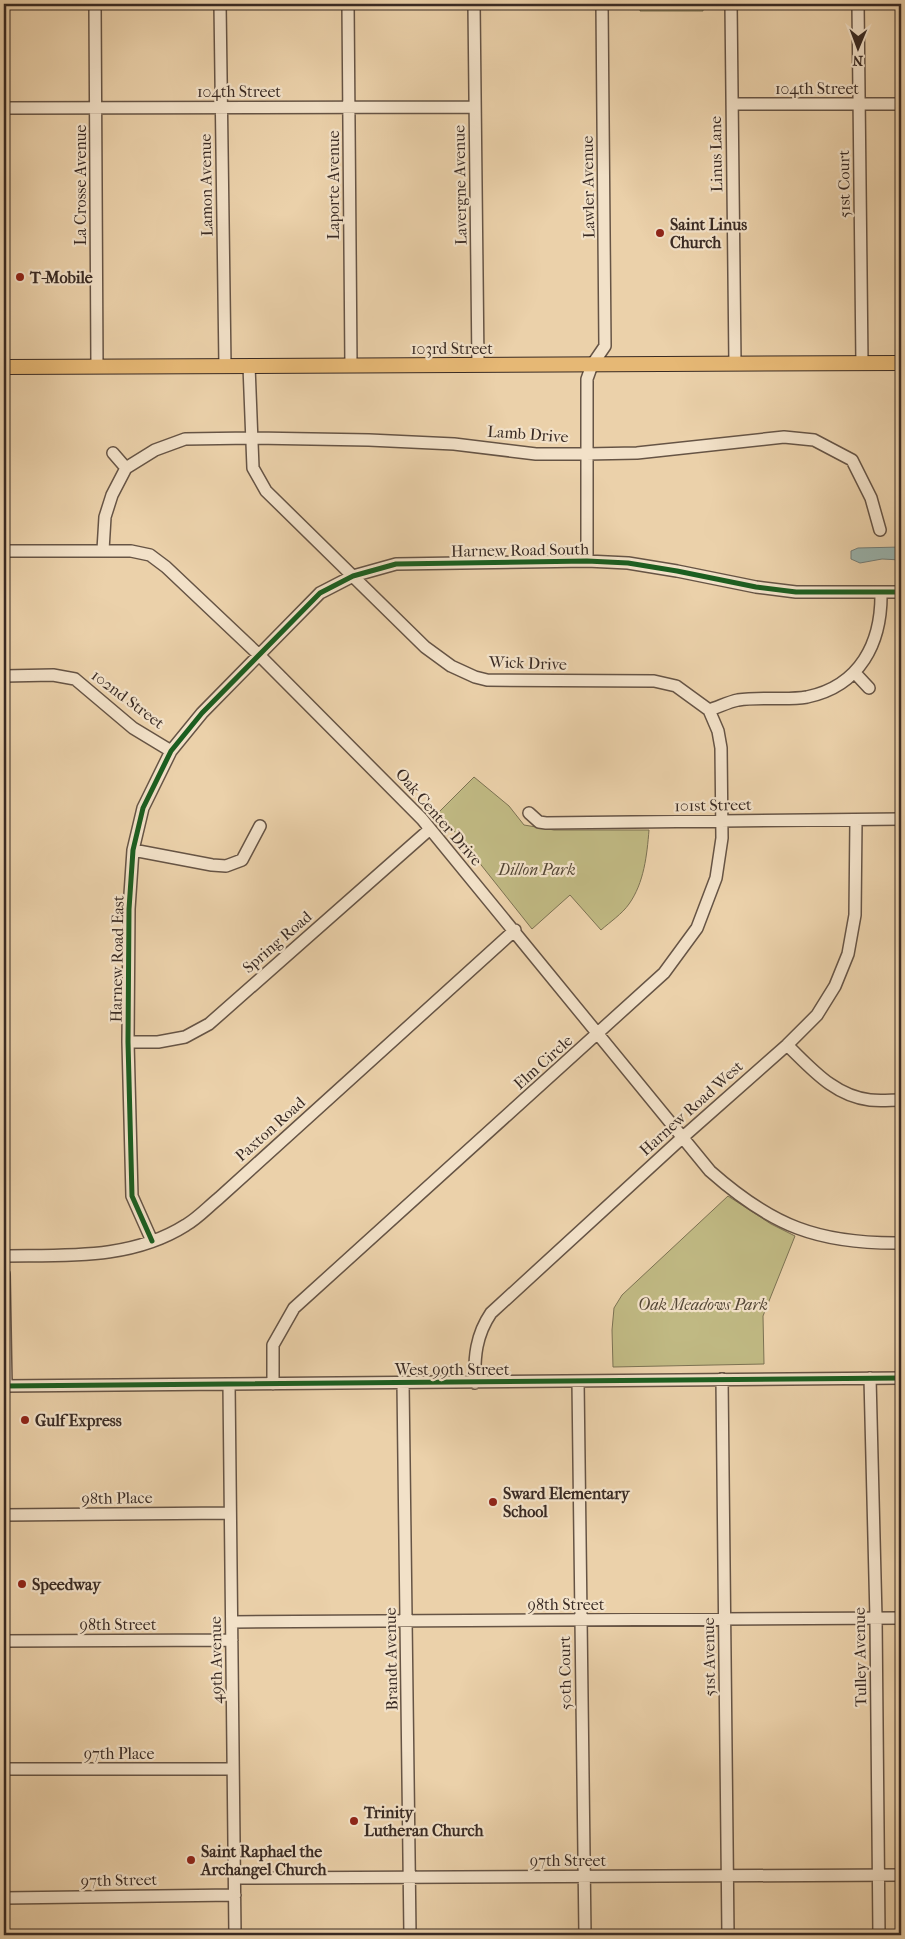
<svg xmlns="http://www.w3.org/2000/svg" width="905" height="1939" viewBox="0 0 905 1939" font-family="'IM FELL French Canon',serif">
  <rect width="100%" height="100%" fill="#ebd1aa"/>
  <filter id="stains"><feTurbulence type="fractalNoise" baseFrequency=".004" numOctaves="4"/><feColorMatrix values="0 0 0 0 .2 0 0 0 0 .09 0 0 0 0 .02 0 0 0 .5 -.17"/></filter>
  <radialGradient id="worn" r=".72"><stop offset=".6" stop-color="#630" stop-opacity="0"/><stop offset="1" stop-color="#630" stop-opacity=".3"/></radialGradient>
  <path fill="#c0b983" stroke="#7c7253" d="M640,4H703V11H640Z
    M474,777L509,806L524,825L554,830H649C647,855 644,883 629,904C622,914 610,922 601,930L570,895L532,929L439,812Z
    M728,1196L771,1224L795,1236L763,1316L764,1364L613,1367L612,1330L614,1308L622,1295Z"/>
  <path fill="#99b5b0" stroke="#737d78" d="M901,547V560L882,559L860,563L851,559V551L858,548Z"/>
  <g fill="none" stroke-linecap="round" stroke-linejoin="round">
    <g stroke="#665445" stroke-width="14">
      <path id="minor" d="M95,4L97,367
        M220,4L225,366
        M348,4L351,366
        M474,4L478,365
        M731,4L735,364
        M858,4L862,363
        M732,104H901
        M4,108L475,107
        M249,366L253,468L266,491L425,647L451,666L475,677L487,680L654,681L676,686L709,710C719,707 728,702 738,700C761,696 784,701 807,697C860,686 882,643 881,592
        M113,453L126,468
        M103,550L105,517L112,495L126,468L155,450L185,439L252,438L369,440L454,444L536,454H586L637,453L784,437L814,440L852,460L871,498L880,530
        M4,551H131L150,555L166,567L259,655L422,819L710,1171C772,1226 818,1244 901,1243
        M587,561V379L592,365L605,346L602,4
        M855,673L869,688
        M4,676L53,675L75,679L133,728L171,751
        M529,813L539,822L546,823L901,819
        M133,850L212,865L226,866L242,860L260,826
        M128,1042H158L185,1037L209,1024L430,829
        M787,1045C811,1068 834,1096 870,1100C880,1101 891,1100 901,1100
        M152,1241L132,1196L128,1042L129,909L133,850L143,808L171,751L202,713L320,593L353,576L396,564L587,561L628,563L677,571L756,587L796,592H901
        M4,1256C66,1255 131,1260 186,1225C198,1218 208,1207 219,1198L515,930
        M4,1274L6,1386
        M870,1378L876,1618L879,1935
        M722,1379L728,1935
        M578,1381L585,1935
        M403,1382L410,1935
        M475,1383C474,1357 476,1335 491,1313L683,1137L787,1045L817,1015L835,986L848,954L855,915L856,820
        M229,1384L235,1935
        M273,1384V1345L294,1308L664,973L697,928L716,878L722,838L721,748L718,731L709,710
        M4,1386L901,1378
        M4,1515L230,1513
        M232,1622L901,1618
        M4,1641L232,1640
        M4,1769H233
        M235,1878L901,1875
        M4,1898L235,1895"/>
    </g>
    <g stroke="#392a23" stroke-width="16">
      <path id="major" d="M4,367L901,363"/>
    </g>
    <use href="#minor" stroke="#f2e1c8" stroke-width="11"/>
    <use href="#major" stroke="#e6b875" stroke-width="14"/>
    <g stroke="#f2e1c8" stroke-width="8">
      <path id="cycleway" d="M152,1241L132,1196L128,1042L129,909L133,850L143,808L171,751L202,713L320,593L353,576L396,564L587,561L628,563L677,571L756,587L796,592H901
        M4,1386L901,1378"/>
    </g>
    <use href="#cycleway" stroke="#1b5e20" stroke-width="5"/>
  </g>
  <g fill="#8f2418" stroke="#f2e1c8" stroke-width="2">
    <circle cx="660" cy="233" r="5"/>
    <circle cx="20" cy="277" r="5"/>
    <circle cx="25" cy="1420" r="5"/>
    <circle cx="493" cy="1502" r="5"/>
    <circle cx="22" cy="1584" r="5"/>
    <circle cx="354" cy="1821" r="5"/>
    <circle cx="191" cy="1860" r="5"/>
  </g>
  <g text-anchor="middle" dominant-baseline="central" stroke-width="4.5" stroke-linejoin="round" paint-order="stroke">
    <g font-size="16" fill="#392a23" stroke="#f2e1c8">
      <text x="817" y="88">104th Street</text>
      <text x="239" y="91">104th Street</text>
      <text transform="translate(716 154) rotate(-91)">Linus Lane</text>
      <text transform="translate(844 184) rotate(-91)">51st Court</text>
      <text transform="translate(80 185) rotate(-90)">La Crosse Avenue</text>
      <text transform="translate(206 185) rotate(-91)">Lamon Avenue</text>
      <text transform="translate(333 185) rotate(-90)">Laporte Avenue</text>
      <text transform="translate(460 185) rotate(-91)">Lavergne Avenue</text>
      <text transform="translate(588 187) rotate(-91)">Lawler Avenue</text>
      <text x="452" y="348">103rd Street</text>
      <text transform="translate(528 434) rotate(4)">Lamb Drive</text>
      <text transform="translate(520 550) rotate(-1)">Harnew Road South</text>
      <text transform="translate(528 663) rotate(2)">Wick Drive</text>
      <text transform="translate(128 699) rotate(37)">102nd Street</text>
      <text transform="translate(713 805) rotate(-1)">101st Street</text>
      <text transform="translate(439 817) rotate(49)">Oak Center Drive</text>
      <text transform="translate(277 942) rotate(-41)">Spring Road</text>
      <text transform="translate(117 959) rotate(-89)">Harnew Road East</text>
      <text transform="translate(543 1062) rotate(-42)">Elm Circle</text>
      <text transform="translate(691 1108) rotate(-42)">Harnew Road West</text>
      <text transform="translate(270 1129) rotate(-42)">Paxton Road</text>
      <text x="452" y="1369">West 99th Street</text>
      <text transform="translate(117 1498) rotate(-1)">98th Place</text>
      <text x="566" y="1604">98th Street</text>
      <text x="118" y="1624">98th Street</text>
      <text transform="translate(709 1657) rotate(-91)">51st Avenue</text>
      <text transform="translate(860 1657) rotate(-91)">Tulley Avenue</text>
      <text transform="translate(391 1659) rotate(-91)">Brandt Avenue</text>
      <text transform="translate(216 1660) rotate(-91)">49th Avenue</text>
      <text transform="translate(565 1673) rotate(-91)">50th Court</text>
      <text x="119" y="1753">97th Place</text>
      <text x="568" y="1860">97th Street</text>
      <text transform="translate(119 1880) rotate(-1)">97th Street</text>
    </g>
    <g font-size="16" font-weight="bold" fill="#392a23" stroke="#f2e1c8" text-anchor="start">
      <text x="670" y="224">Saint Linus<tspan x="670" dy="18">Church</tspan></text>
      <text x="30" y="277">T-Mobile</text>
      <text x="35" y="1420">Gulf Express</text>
      <text x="503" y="1493">Sward Elementary<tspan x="503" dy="18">School</tspan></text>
      <text x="32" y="1584">Speedway</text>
      <text x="364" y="1812">Trinity<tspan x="364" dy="18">Lutheran Church</tspan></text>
      <text x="201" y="1851">Saint Raphael the<tspan x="201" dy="18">Archangel Church</tspan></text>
    </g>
    <g font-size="16" font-style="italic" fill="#544736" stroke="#f2e1c8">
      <text x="537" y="869">Dillon Park</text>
      <text x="703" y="1304">Oak Meadows Park</text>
    </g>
  </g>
  <rect width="905" height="1939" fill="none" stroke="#ebd1aa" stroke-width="20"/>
  <rect x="5" y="5" width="895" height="1929" fill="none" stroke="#392a23" stroke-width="2.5"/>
  <rect x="10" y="10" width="885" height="1919" fill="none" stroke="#392a23"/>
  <g transform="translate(858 48) rotate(181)" stroke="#f2e1c8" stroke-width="4" paint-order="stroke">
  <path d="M0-4L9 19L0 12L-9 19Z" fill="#392a23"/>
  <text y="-8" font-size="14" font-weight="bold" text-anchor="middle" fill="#392a23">N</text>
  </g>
  <rect width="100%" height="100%" filter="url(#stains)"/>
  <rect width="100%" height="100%" fill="url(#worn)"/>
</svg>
